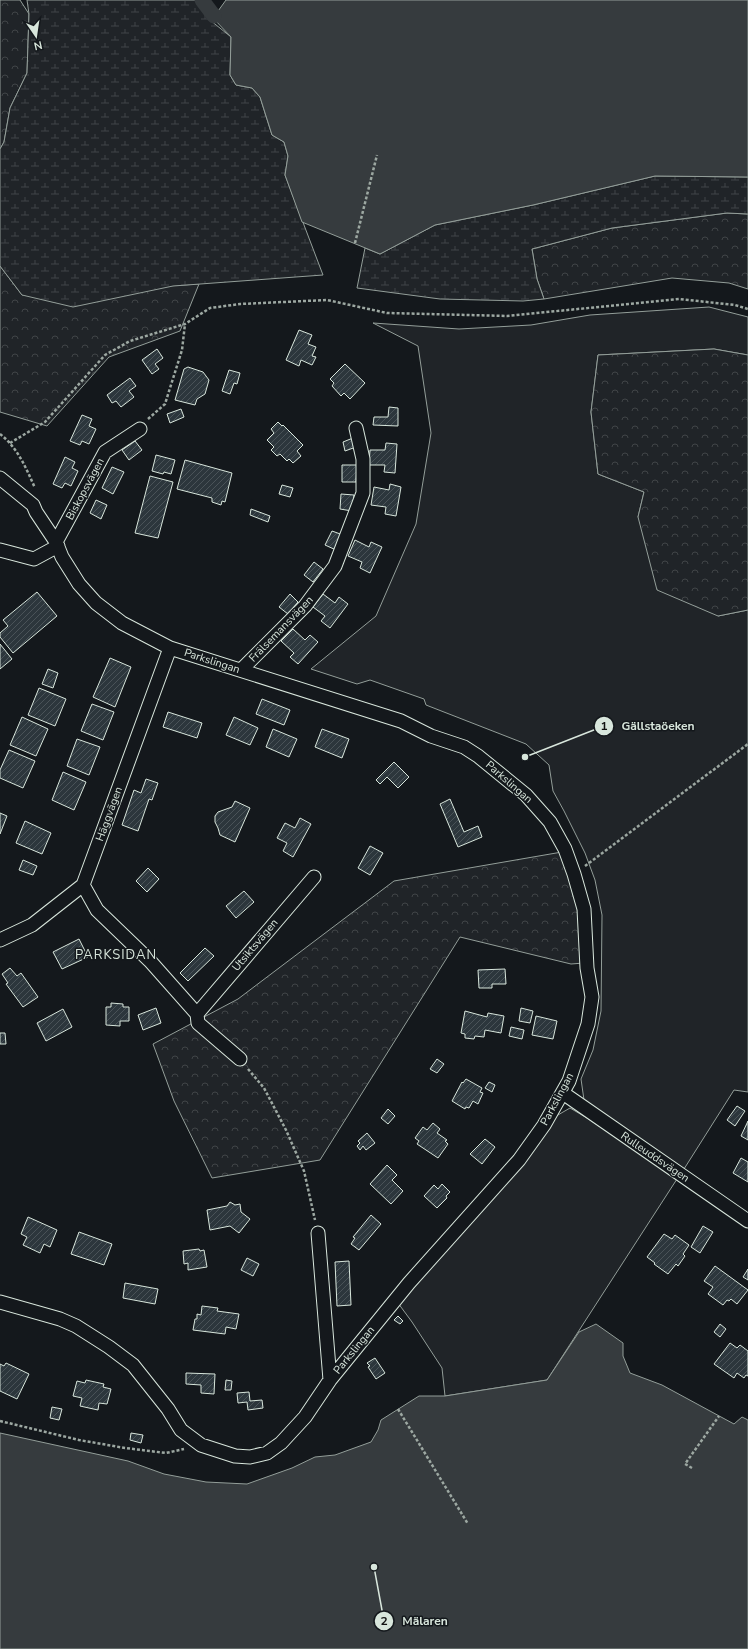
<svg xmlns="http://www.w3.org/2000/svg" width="748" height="1649" viewBox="0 0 748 1649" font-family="'Nunito Sans',sans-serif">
  <defs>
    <pattern id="forest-crowns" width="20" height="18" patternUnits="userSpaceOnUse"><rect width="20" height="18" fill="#202428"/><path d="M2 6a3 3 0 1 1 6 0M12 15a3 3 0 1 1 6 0" fill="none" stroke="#404447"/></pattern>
    <pattern id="wetland-marsh" width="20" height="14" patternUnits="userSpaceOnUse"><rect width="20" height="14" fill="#202428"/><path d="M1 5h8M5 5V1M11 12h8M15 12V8" fill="none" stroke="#404447"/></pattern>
    <pattern id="building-hatch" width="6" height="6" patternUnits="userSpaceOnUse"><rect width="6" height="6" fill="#2c363c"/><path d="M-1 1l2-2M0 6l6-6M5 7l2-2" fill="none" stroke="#4a5358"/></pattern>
  </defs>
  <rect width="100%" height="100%" fill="#14181c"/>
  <path fill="#202428" stroke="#939e99" d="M709,307L748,317V355L714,349L598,355L591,412L598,474L644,492L638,517L718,616L748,610V1092L734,1090L684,1169L584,1100L581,1079L593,1050L601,1011L602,915L595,880L585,853L564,811L553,791L549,765L526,744L426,705L424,699L370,680L357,684L311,669L376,616L416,524L431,433L418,346L373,323L459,329L531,325L590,315Z
    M570,1108L587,1118L677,1179L547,1380L445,1396L442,1368L412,1322L398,1303L551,1119Z"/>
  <path fill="url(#forest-crowns)" stroke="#939e99" d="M0,0H20L29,14L27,73L10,108L4,142L0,149Z
    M727,213L748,214V289L729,283L672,278L544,299L537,279L532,249L612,228Z
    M0,266L22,295L199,284L180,331L109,357L47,426L0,412Z
    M714,349L748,355V610L718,616L657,590L638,517L644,492L598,474L591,412L598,355Z
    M562,852L579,906L584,963L571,964L460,937L320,1160L212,1178L174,1101L153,1044L238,999L394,881Z"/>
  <path fill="url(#wetland-marsh)" stroke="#939e99" d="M27,0H195L210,20L231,37L230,75L236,85L252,88L260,97L272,135L284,142L288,156L285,175L323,275L173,286L73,307L22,295L0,266V149L4,142L10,108L27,73L29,14Z
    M655,176L748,177V214L727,213L612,228L532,249L537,279L544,299L523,301L440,299L357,288L365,248L380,254L435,225L533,205Z"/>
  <path fill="#363b3e" stroke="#939e99" d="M226,0H748V177L655,176L533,205L435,225L380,254L302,222L285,175L288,156L284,142L272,135L260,97L252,88L236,85L230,75L231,37L213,18Z
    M596,1324L623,1343V1356L630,1373L662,1385L734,1424L742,1417L748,1420V1649H0V1433L128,1461L164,1474L206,1482L247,1484L292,1468L315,1457L335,1455L371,1442L378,1430L381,1420L419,1396H445L547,1380L579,1332Z"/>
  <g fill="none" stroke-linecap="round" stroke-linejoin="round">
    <path stroke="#363b3e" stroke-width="15" d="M202,0L214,16"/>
  </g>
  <path fill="url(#building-hatch)" stroke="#d8e6dc" d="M299,330L312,335L308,344L316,347L312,356L316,357L312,365L301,360L299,366L286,360Z
    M157,349L163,358L155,364L159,369L152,374L142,360Z
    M345,364L365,383L350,399L344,393L341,396L332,386L334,383L330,379Z
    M188,367L203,372L209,380L205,394L197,399L195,405L175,400L184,369Z
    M229,370L240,373L237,384L234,383L230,394L222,391Z
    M130,378L136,386L129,391L134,397L121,407L116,401L112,403L107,395Z
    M389,407L398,408V426L373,425L374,417H388Z
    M181,409L184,417L170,423L167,414Z
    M82,415L92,419L89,426L96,429L89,444L82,441L80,445L70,441Z
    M278,422L282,426L283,425L303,445L297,451L301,456L293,463L289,459L287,461L280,454L277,456L271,450L274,447L267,440L274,433L271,429Z
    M353,438L356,447L345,451L343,442Z
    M135,441L142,450L129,460L122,450Z
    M386,443L397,444L395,473L384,472L385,465H369L370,450H385Z
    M156,455L175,460L171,474L164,472L163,474L152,471Z
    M65,457L75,462L72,468L78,471L71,486L65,483L62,488L53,484Z
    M185,460L232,473L225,502L222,501L221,505L212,502V498L177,489Z
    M342,465H357L356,482H342Z
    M112,467L124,472L113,494L102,488Z
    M150,476L173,482L158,538L135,533Z
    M390,484L401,487L396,516L385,514L386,507L371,505L374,487L389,490Z
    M282,485L293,488L290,497L279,494Z
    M341,494L354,495L352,511L340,509Z
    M96,500L107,505L101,519L90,513Z
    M251,509L270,516L268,522L250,515Z
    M332,531L343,535L336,550L325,545Z
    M355,540L369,547L371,542L382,547L370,573L360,568L362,562L348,556Z
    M314,562L323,569L313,582L304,575Z
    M37,592L57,616L13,653L0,637V633L8,626L3,620Z
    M290,594L298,602L288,614L279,607Z
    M323,594L335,603L339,597L348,604L330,628L321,621L325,616L313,607Z
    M293,629L305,640L310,635L318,642L298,664L290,657L294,653L281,641Z
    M0,644L12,659L0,669Z
    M110,658L131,667L115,707L93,697Z
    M48,669L58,673L53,688L42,684Z
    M39,688L66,699L55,726L28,715Z
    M262,699L290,710L284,725L256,714Z
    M92,704L114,712L103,740L81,731Z
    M168,712L202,723L197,738L163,727Z
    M22,717L48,729L36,756L10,745Z
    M234,717L258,728L250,745L226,735Z
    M273,729L297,739L289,757L266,747Z
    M322,729L349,739L342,758L315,747Z
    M77,739L100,747L89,775L67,766Z
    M9,750L35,761L23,788L0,778V770Z
    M394,762L409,777L398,788L387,777L380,784L376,780Z
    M63,772L86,782L74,810L52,800Z
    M146,779L158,783L152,800L149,799L138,831L122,825L134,790L141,793Z
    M450,799L464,832L478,826L482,837L458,847L440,804Z
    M235,801L250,808L235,842L220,835L218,828L215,822V816L218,812L232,807Z
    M0,813L7,816L0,834Z
    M300,818L311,824L293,857L283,851L287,843L277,838L285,823L295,828Z
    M25,821L51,833L42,854L16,843Z
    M370,846L383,853L370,875L358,868Z
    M23,860L37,866L33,875L19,870Z
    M148,868L159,879L147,892L136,881Z
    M244,891L254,902L236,918L226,906Z
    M79,939L88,957L62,969L53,952Z
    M205,948L214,956L188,981L180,973Z
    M10,968L17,976L21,973L38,997L23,1007L6,984L8,983L2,974Z
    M505,969L506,984H492V988H479L478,970Z
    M111,1003L123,1004V1007H129V1021H120V1026L106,1025V1007H111Z
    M156,1008L161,1023L143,1030L138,1015Z
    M521,1008L533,1011L530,1023L519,1021Z
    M63,1009L72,1027L46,1041L37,1023Z
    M465,1011L487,1017L488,1013L504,1016L501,1033L485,1030L484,1037L475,1036L474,1039L465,1038V1034L461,1033Z
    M536,1016L557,1021L553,1039L532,1035Z
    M511,1027L524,1030L522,1039L509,1036Z
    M0,1033H5L6,1044H0Z
    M437,1059L444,1064L437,1073L430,1069Z
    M466,1079L482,1088L480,1092L483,1093L478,1104L473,1101L469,1108L466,1107L465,1109L452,1101L462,1082L463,1083Z
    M489,1082L495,1085L492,1092L485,1088Z
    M737,1106L745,1111L735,1126L727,1120Z
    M388,1109L395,1116L388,1124L381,1118Z
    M748,1121V1140L741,1136Z
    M433,1123L440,1129L437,1133L447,1140L445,1141L448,1144L438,1158L417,1144L419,1141L415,1138L423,1127L427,1130Z
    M367,1133L375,1143L366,1150L363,1146L360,1150L357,1146L360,1143L358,1141Z
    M485,1139L495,1147L482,1164L470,1154Z
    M741,1158L748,1162V1182L733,1173Z
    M387,1165L397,1175L392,1180L403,1191L391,1204L370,1184Z
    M442,1184L450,1192L446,1196L447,1198L437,1208L424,1196L434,1185L438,1189Z
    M230,1202L235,1205L240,1204L241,1212L250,1219L239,1233L230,1226L210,1230L207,1210L227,1206Z
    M371,1215L381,1224L359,1250L351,1244L355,1238L353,1237Z
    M28,1217L57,1230L50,1247L44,1244L40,1253L23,1245L27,1237L21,1234Z
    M703,1226L713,1232L700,1253L691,1247Z
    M79,1232L112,1244L104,1265L71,1254Z
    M664,1234L672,1239L675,1235L689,1245L683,1254L685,1256L678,1266L676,1264L668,1274L654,1264L655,1263L647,1257Z
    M199,1249L200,1251L204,1250L207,1267L188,1270V1263L184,1264L183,1251Z
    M247,1258L259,1264L253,1276L241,1270Z
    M349,1261L351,1305L337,1306L335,1262Z
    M715,1266L748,1290L737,1304L731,1299L729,1301L727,1300L723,1305L708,1294L713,1287L704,1281Z
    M748,1269V1280L743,1277Z
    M125,1283L158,1289L155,1304L123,1298Z
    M202,1306L218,1308L217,1311L239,1314L236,1329L226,1327L225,1334L193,1330L195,1319H197V1314L201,1315Z
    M398,1316L403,1321L400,1324L394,1320Z
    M720,1324L726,1329L720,1337L714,1332Z
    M730,1343L737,1348L740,1345L748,1351V1376L746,1375L744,1378L737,1373L734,1378L714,1364Z
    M375,1358L385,1373L376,1379L368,1367L370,1366L367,1363Z
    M6,1363L29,1374L17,1399L0,1391V1364L4,1366Z
    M186,1373L215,1374L214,1394L201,1393V1385L186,1384Z
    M86,1380L104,1384L103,1387L111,1389L107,1404L99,1403L98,1410L80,1406L82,1398L73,1396L77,1381L85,1383Z
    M226,1380L232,1381L231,1390H225Z
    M249,1392L250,1401L262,1400L263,1408L248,1410L247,1402L238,1403L237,1393Z
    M52,1407L62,1409L59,1420L50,1418Z
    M131,1433L143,1435L141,1443L130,1440Z"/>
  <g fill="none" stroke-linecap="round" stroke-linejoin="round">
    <g stroke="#d8e6dc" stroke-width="15">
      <path id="minor" d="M0,478L33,505L36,512L56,542L62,557L79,584L96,603L122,623L170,648L401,721L431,736L464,747L478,756L526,795L550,822L565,849L574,874L584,909L587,968L592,997L588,1024L569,1081L544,1125L519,1160L409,1283L330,1380L305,1417L281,1443L267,1453L250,1457L235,1456L201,1445L181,1430L168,1409L133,1365L109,1347L76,1326L60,1319L0,1302
        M56,542L105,452L140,429
        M0,550L34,559L58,546
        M241,670L305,606L335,566L363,493V459L356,428
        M83,885L97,910L150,961L197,1014L198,1023L240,1059
        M0,940L32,925L83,885L170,648
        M197,1014L314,877
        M563,1093L748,1221
        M318,1233L330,1380"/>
    </g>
    <path stroke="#9da8a2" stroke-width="2.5" stroke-dasharray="3 2" stroke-linecap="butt" d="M355,243L377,155
      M148,419L165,404L182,350L185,324
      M0,434C18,448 26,468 35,488
      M10,443L45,422L105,355L130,341L185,324L210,308L240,304L327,300L387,313L507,316L679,299L735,305L748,309
      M585,866L748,744
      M248,1069L264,1088L286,1130L304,1171L315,1220
      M398,1409L468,1524
      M0,1421L79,1440L125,1448L166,1453L184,1449
      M692,1468L685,1464L719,1416"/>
    <use href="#minor" stroke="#14181c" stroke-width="13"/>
  </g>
  <g text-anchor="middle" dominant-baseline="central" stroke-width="3" stroke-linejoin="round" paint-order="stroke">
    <g font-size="11" fill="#d8e6dc" stroke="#14181c">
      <text transform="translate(85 489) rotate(-62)">Biskopsvägen</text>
      <text transform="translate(281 629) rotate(-46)">Frälsemansvägen</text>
      <text transform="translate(212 661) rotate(18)">Parkslingan</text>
      <text transform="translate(509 782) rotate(41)">Parkslingan</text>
      <text transform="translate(109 814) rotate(-70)">Häggvägen</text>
      <text transform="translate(255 945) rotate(-50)">Utsiktsvägen</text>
      <text transform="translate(557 1099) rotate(-62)">Parkslingan</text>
      <text transform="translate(655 1157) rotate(34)">Rulleuddsvägen</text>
      <text transform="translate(354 1350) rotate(-51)">Parkslingan</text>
    </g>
    <g font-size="13" letter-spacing="1" fill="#d8e6dc" stroke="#14181c">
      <text x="116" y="955">PARKSIDAN</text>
    </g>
  </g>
  <path fill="none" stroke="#d8e6dc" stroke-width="1.5" d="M525 757L604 726M374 1567L384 1621"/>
  <g fill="#d8e6dc" stroke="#14181c" stroke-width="1.5">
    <circle cx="525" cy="757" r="4"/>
    <circle cx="374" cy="1567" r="4"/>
    <circle cx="604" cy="726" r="10"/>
    <circle cx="384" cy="1621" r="10"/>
  </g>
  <g font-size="12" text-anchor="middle" font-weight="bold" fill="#111">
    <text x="604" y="730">1</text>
    <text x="384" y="1625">2</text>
  </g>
  <g font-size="12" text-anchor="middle" font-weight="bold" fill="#d8e6dc" stroke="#14181c" stroke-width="3" stroke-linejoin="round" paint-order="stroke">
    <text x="658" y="730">Gällstaöeken</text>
    <text x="425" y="1625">Mälaren</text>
  </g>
  <g transform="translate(36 36) rotate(167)" stroke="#14181c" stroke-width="3" paint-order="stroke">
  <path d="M0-3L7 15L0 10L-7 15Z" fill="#d8e6dc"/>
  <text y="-6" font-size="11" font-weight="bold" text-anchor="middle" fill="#d8e6dc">N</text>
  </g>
</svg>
